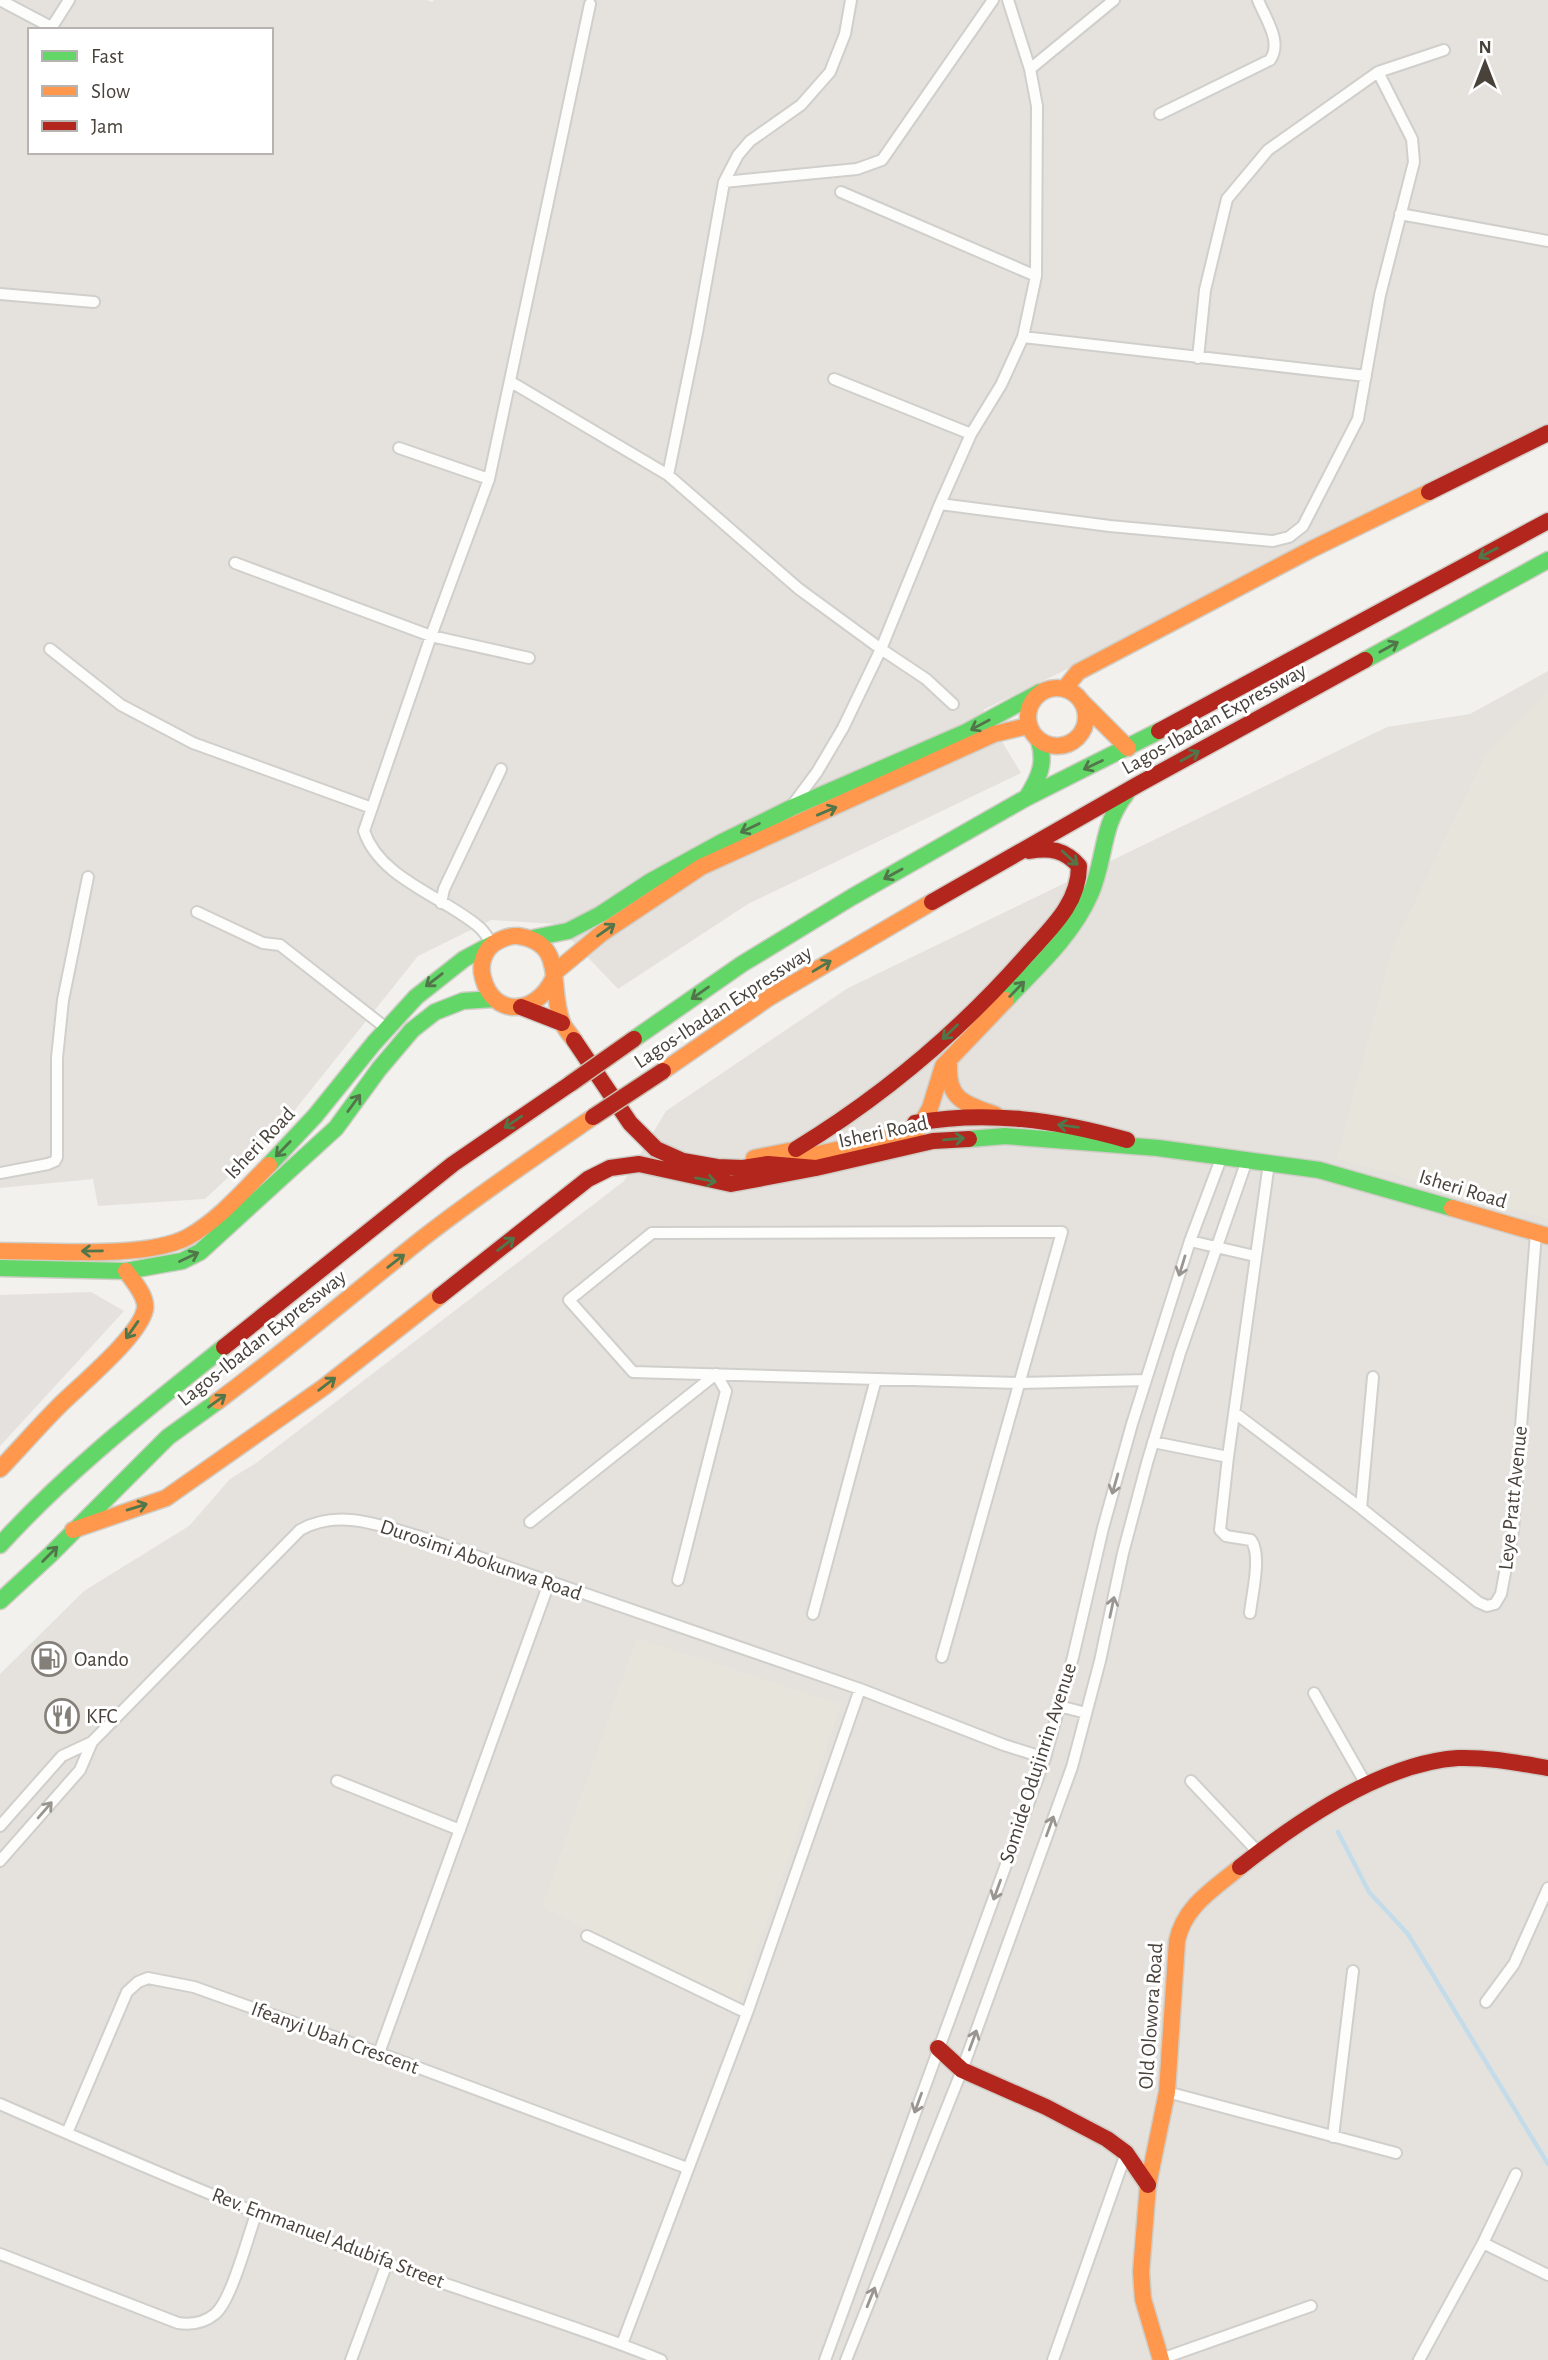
<svg xmlns="http://www.w3.org/2000/svg" width="1548" height="2360" viewBox="0 0 1548 2360" font-family="'Alegreya Sans',sans-serif">
  <rect width="100%" height="100%" fill="#f2f1ee"/>
  <path fill="#e5e2dd" fill-rule="evenodd" d="M0,0H427L432,2L434,0H1548V436L983,710L1021,773L748,904L618,989L556,924L491,920L418,956L278,1131L205,1199L98,1206L93,1179L0,1188ZM30,30H271V152H30Z
    M1548,671V2360H0V1674L84,1591L189,1526L230,1479L256,1463L624,1181L666,1111L848,988L1387,727L1470,714Z"/>
  <path fill="#e4e1de" d="M91,1292L124,1311L0,1446V1295Z"/>
  <path fill="#e7e4db" d="M1548,692V1219L1337,1158L1392,949L1486,754Z
    M637,1638L841,1705L738,2003L542,1907Z"/>
  <g fill="none" stroke-linecap="round" stroke-linejoin="round">
    <path stroke="#c4dcea" stroke-width="4.5" d="M1338,1832L1369,1892L1408,1934L1548,2164"/>
    <g stroke="#d0cfcb" stroke-width="14">
      <path id="street" d="M0,0L51,27
        M50,30L69,0
        M1030,69L1114,0
        M1160,114L1270,60C1283,42 1265,18 1258,0
        M724,182L857,169L882,160L993,0
        M841,192L1036,276
        M1400,214L1548,241
        M0,294L94,302
        M1023,337L1366,376
        M1198,358L1205,290L1227,199L1237,187L1268,150L1378,72L1444,50
        M834,379L971,434
        M511,382L668,475L799,589L881,649L926,679L953,704
        M399,448L489,479
        M668,475L697,333L724,182L738,155L750,141L801,105L830,72L845,34L851,0
        M940,504L1110,526L1273,541L1289,537L1303,526L1358,419L1380,295L1414,162L1412,139L1378,72
        M235,563L431,636L529,658
        M50,649L121,705L193,743L372,808
        M791,807L817,772L843,728L881,649L940,504L971,434L1001,385L1023,337L1036,276L1037,106L1030,69L1008,0
        M441,903L444,889L501,769
        M197,912L263,943L280,945L386,1028
        M492,944C488,938 484,931 479,927C443,896 380,879 364,831L431,636L489,479L590,4
        M0,1173L48,1164L55,1161L57,1157V1058L63,1000L88,877
        M1190,1241L1255,1256
        M1235,1413L1361,1508L1478,1602L1487,1606L1495,1604L1501,1594L1513,1530L1536,1233
        M1153,1442L1228,1457
        M1361,1508L1373,1377
        M530,1522L716,1374L726,1391L678,1580
        M1250,1613C1252,1594 1262,1555 1251,1540L1226,1536L1220,1530L1228,1457L1269,1163
        M813,1614L876,1379
        M942,1657L1062,1232L652,1233L569,1300L633,1372L1020,1383L1146,1380
        M1314,1693L1367,1786
        M1059,1706L1086,1713
        M337,1781L460,1830
        M1191,1781L1258,1852
        M0,1826L62,1756L92,1742
        M0,1861L80,1770L92,1742L300,1530C339,1508 381,1526 421,1537L860,1689L1004,1745L1045,1758
        M587,1936L747,2013
        M1486,2002L1514,1964L1548,1888
        M379,2053L549,1583
        M1167,2092L1396,2153
        M0,2104C128,2160 256,2215 387,2263C477,2297 571,2323 661,2360
        M67,2133L127,1992L138,1982L148,1978L194,1987L379,2053L687,2168
        M1333,2137L1353,1971
        M1483,2243L1548,2275
        M0,2254L178,2323C191,2325 204,2323 215,2314C232,2300 248,2235 257,2212
        M622,2344L747,2013L860,1689
        M1161,2359L1311,2306
        M351,2360L387,2263
        M825,2360L1045,1758L1073,1657L1103,1528L1132,1424L1190,1241L1222,1156
        M846,2360L962,2070L1072,1767L1100,1661L1123,1553L1147,1463L1180,1353L1247,1160
        M1053,2360L1126,2153
        M1419,2360L1483,2243L1516,2174"/>
    </g>
    <g stroke="#d0cdc6" stroke-width="19">
      <path id="fast" d="M1365,660L1548,560
        M1027,797C1039,778 1046,763 1039,741
        M533,938L568,931L601,914L651,881L720,843L791,808L966,732L1040,692
        M1006,1000C1036,968 1072,936 1090,895C1106,860 1100,827 1126,794
        M634,1039L742,964L852,897L1026,798L1159,731
        M969,1139L1005,1136L1158,1148L1319,1170L1452,1208
        M269,1165L315,1116L374,1043L416,997L464,959L492,944
        M0,1268L126,1271L182,1261L200,1252L336,1128L379,1069L412,1030L435,1012L463,1001L494,999
        M0,1545C67,1471 147,1409 224,1347
        M0,1601L50,1555L168,1437L218,1401"/>
    </g>
    <g stroke="#d0cdc6" stroke-width="19">
      <path id="slow" d="M1028 717a29 29 0 1 1 58 0a29 29 0 1 1-58 0Z
        M1065,688L1078,672L1312,549L1429,492
        M1083,703L1128,748
        M554,973L602,933L701,867L994,734L1028,726
        M553,979C537,1014 494,1019 483,978C480,967 482,957 489,948C495,941 509,935 518,936C567,943 548,986 562,1022C564,1028 570,1034 574,1040
        M949,1065C947,1101 967,1104 996,1115
        M663,1071L770,997L932,902
        M754,1158L804,1148
        M791,1160L916,1132L930,1108L943,1066L1006,1000
        M1452,1208L1548,1236
        M0,1251C49,1251 147,1259 188,1237C220,1219 244,1190 269,1165
        M218,1401C288,1349 355,1292 423,1238C478,1195 536,1156 593,1117
        M0,1469C20,1448 39,1426 59,1406C80,1385 140,1336 145,1309C147,1296 133,1281 126,1271
        M73,1530L166,1498L324,1387L440,1296
        M1161,2360L1143,2299L1141,2272L1148,2185L1167,2092L1177,1941C1184,1906 1214,1889 1240,1867"/>
    </g>
    <g stroke="#d0cdc6" stroke-width="19">
      <path id="jam" d="M1429,492L1548,433
        M1159,731L1548,521
        M932,902L1139,784L1365,660
        M521,1007L562,1023
        M574,1040L630,1123L656,1149L683,1161L717,1167L743,1168L768,1164L816,1168L933,1141L969,1139
        M915,1123C988,1110 1056,1120 1127,1140
        M796,1149C883,1096 959,1032 1026,956C1050,929 1079,904 1079,866C1065,850 1050,847 1029,851
        M440,1296L588,1179L610,1168L639,1164L731,1184L816,1168
        M224,1347L453,1164L570,1084
        M1240,1867C1298,1821 1382,1763 1458,1758C1488,1757 1518,1763 1548,1768
        M938,2048L962,2070L1046,2107L1107,2139L1126,2153L1148,2185"/>
    </g>
    <use href="#street" stroke="#fdfdfc" stroke-width="10"/>
    <use href="#fast" stroke="#63d668" stroke-width="16"/>
    <use href="#slow" stroke="#ff974d" stroke-width="16"/>
    <use href="#jam" stroke="#b3261e" stroke-width="16"/>
    <g stroke="#c7bdad" stroke-width="19" stroke-linecap="butt">
      <path id="jam-bridge" d="M570,1084L634,1039
        M593,1117L663,1071"/>
    </g>
    <use href="#jam-bridge" stroke="#b3261e" stroke-width="16"/>
  </g>
  <defs><path id="oneway-shaft" d="M-6 0H5M1.5-3L5.5 0L1.5 3" fill="none" stroke-width="1.6" stroke-linecap="round" stroke-linejoin="round" transform="scale(1.75)"/></defs>
  <g stroke="#51764a">
    <use href="#oneway-shaft" transform="translate(1488 553) rotate(152)"/>
    <use href="#oneway-shaft" transform="translate(1389 647) rotate(-29)"/>
    <use href="#oneway-shaft" transform="translate(980 725) rotate(152)"/>
    <use href="#oneway-shaft" transform="translate(1190 756) rotate(-29)"/>
    <use href="#oneway-shaft" transform="translate(1093 765) rotate(154)"/>
    <use href="#oneway-shaft" transform="translate(827 811) rotate(-23)"/>
    <use href="#oneway-shaft" transform="translate(750 828) rotate(154)"/>
    <use href="#oneway-shaft" transform="translate(1070 858) rotate(42)"/>
    <use href="#oneway-shaft" transform="translate(893 874) rotate(151)"/>
    <use href="#oneway-shaft" transform="translate(606 930) rotate(-35)"/>
    <use href="#oneway-shaft" transform="translate(822 966) rotate(-31)"/>
    <use href="#oneway-shaft" transform="translate(434 980) rotate(142)"/>
    <use href="#oneway-shaft" transform="translate(1017 989) rotate(-46)"/>
    <use href="#oneway-shaft" transform="translate(700 993) rotate(145)"/>
    <use href="#oneway-shaft" transform="translate(950 1032) rotate(136)"/>
    <use href="#oneway-shaft" transform="translate(354 1103) rotate(-54)"/>
    <use href="#oneway-shaft" transform="translate(513 1122) rotate(146)"/>
    <use href="#oneway-shaft" transform="translate(1068 1126) rotate(-172)"/>
    <use href="#oneway-shaft" transform="translate(954 1139) rotate(-5)"/>
    <use href="#oneway-shaft" transform="translate(283 1149) rotate(134)"/>
    <use href="#oneway-shaft" transform="translate(706 1180) rotate(11)"/>
    <use href="#oneway-shaft" transform="translate(506 1244) rotate(-38)"/>
    <use href="#oneway-shaft" transform="translate(92 1251) rotate(179)"/>
    <use href="#oneway-shaft" transform="translate(189 1257) rotate(-25)"/>
    <use href="#oneway-shaft" transform="translate(396 1261) rotate(-38)"/>
    <use href="#oneway-shaft" transform="translate(132 1330) rotate(125)"/>
    <use href="#oneway-shaft" transform="translate(327 1384) rotate(-37)"/>
    <use href="#oneway-shaft" transform="translate(217 1401) rotate(-36)"/>
    <use href="#oneway-shaft" transform="translate(137 1507) rotate(-17)"/>
    <use href="#oneway-shaft" transform="translate(50 1554) rotate(-45)"/>
  </g>
  <g stroke="#999691">
    <use href="#oneway-shaft" transform="translate(1182 1266) rotate(107)"/>
    <use href="#oneway-shaft" transform="translate(1115 1484) rotate(106)"/>
    <use href="#oneway-shaft" transform="translate(1112 1607) rotate(-78)"/>
    <use href="#oneway-shaft" transform="translate(45 1810) rotate(-49)"/>
    <use href="#oneway-shaft" transform="translate(1050 1826) rotate(-70)"/>
    <use href="#oneway-shaft" transform="translate(997 1890) rotate(110)"/>
    <use href="#oneway-shaft" transform="translate(973 2040) rotate(-70)"/>
    <use href="#oneway-shaft" transform="translate(918 2103) rotate(110)"/>
    <use href="#oneway-shaft" transform="translate(871 2297) rotate(-68)"/>
  </g>
  <defs>
    <g id="fuel-ring" transform="scale(1.75)"><circle r="9.5" fill="#fff" stroke="#847f79" stroke-width="1.5"/><path d="M-5.5-6h7V0h2V4h1.3V-2.5L3-4.5l.8-.8L6-3V5H2.5V1h-1V6h-7ZM-4.2-4.7v3.2H.2V-4.7Z" fill="#847f79"/></g>
    <g id="restaurant-ring" transform="scale(1.75)"><circle r="9.5" fill="#fff" stroke="#847f79" stroke-width="1.5"/><path d="M-5-6h1v4h1v-4h1v4h1v-4h1v5L-1.5 .5V6h-2V.5L-5-1ZM5-6V6H3V1.5H1.5Q1.5-4 5-6Z" fill="#847f79"/></g>
  </defs>
  <g fill-rule="evenodd">
    <use href="#fuel-ring" x="49" y="1659"/>
    <use href="#restaurant-ring" x="62" y="1716"/>
  </g>
  <g text-anchor="middle" dominant-baseline="central" stroke-width="6" stroke-linejoin="round" paint-order="stroke">
    <g font-size="21" fill="#48423a" stroke="#fff">
      <text transform="translate(1214 719) rotate(-29)">Lagos-Ibadan Expressway</text>
      <text transform="translate(723 1007) rotate(-33)">Lagos-Ibadan Expressway</text>
      <text transform="translate(883 1132) rotate(-12)">Isheri Road</text>
      <text transform="translate(260 1143) rotate(-46)">Isheri Road</text>
      <text transform="translate(1463 1189) rotate(17)">Isheri Road</text>
      <text transform="translate(262 1338) rotate(-38)">Lagos-Ibadan Expressway</text>
      <text transform="translate(1513 1498) rotate(-84)">Leye Pratt Avenue</text>
      <text transform="translate(481 1560) rotate(19)">Durosimi Abokunwa Road</text>
      <text transform="translate(1038 1763) rotate(-72)">Somide Odujinrin Avenue</text>
      <text transform="translate(1151 2016) rotate(-86)">Old Olowora Road</text>
      <text transform="translate(335 2038) rotate(20)">Ifeanyi Ubah Crescent</text>
      <text transform="translate(328 2238) rotate(21)">Rev. Emmanuel Adubifa Street</text>
    </g>
    <g font-size="21" fill="#48423a" stroke="#fff" text-anchor="start">
      <text x="74" y="1659">Oando</text>
      <text x="86" y="1716">KFC</text>
    </g>
  </g>
  <rect x="28" y="28" width="245" height="126" fill="#ffffff" stroke="#b6b3b0" stroke-width="2"/>
  <rect x="42" y="51" width="35" height="10" fill="#63d668" stroke="#b6b3b0" stroke-width="2"/>
  <text x="91" y="63" font-size="21" fill="#48423a">Fast</text>
  <rect x="42" y="86" width="35" height="10" fill="#ff974d" stroke="#b6b3b0" stroke-width="2"/>
  <text x="91" y="98" font-size="21" fill="#48423a">Slow</text>
  <rect x="42" y="121" width="35" height="10" fill="#b3261e" stroke="#b6b3b0" stroke-width="2"/>
  <text x="91" y="133" font-size="21" fill="#48423a">Jam</text>
  <g transform="translate(1485 63)" stroke="#ffffff" stroke-width="5" paint-order="stroke">
  <path d="M0-5L12 26L0 18L-12 26Z" fill="#48423a"/>
  <text y="-10" font-size="19" font-weight="bold" text-anchor="middle" fill="#48423a">N</text>
  </g>
</svg>
